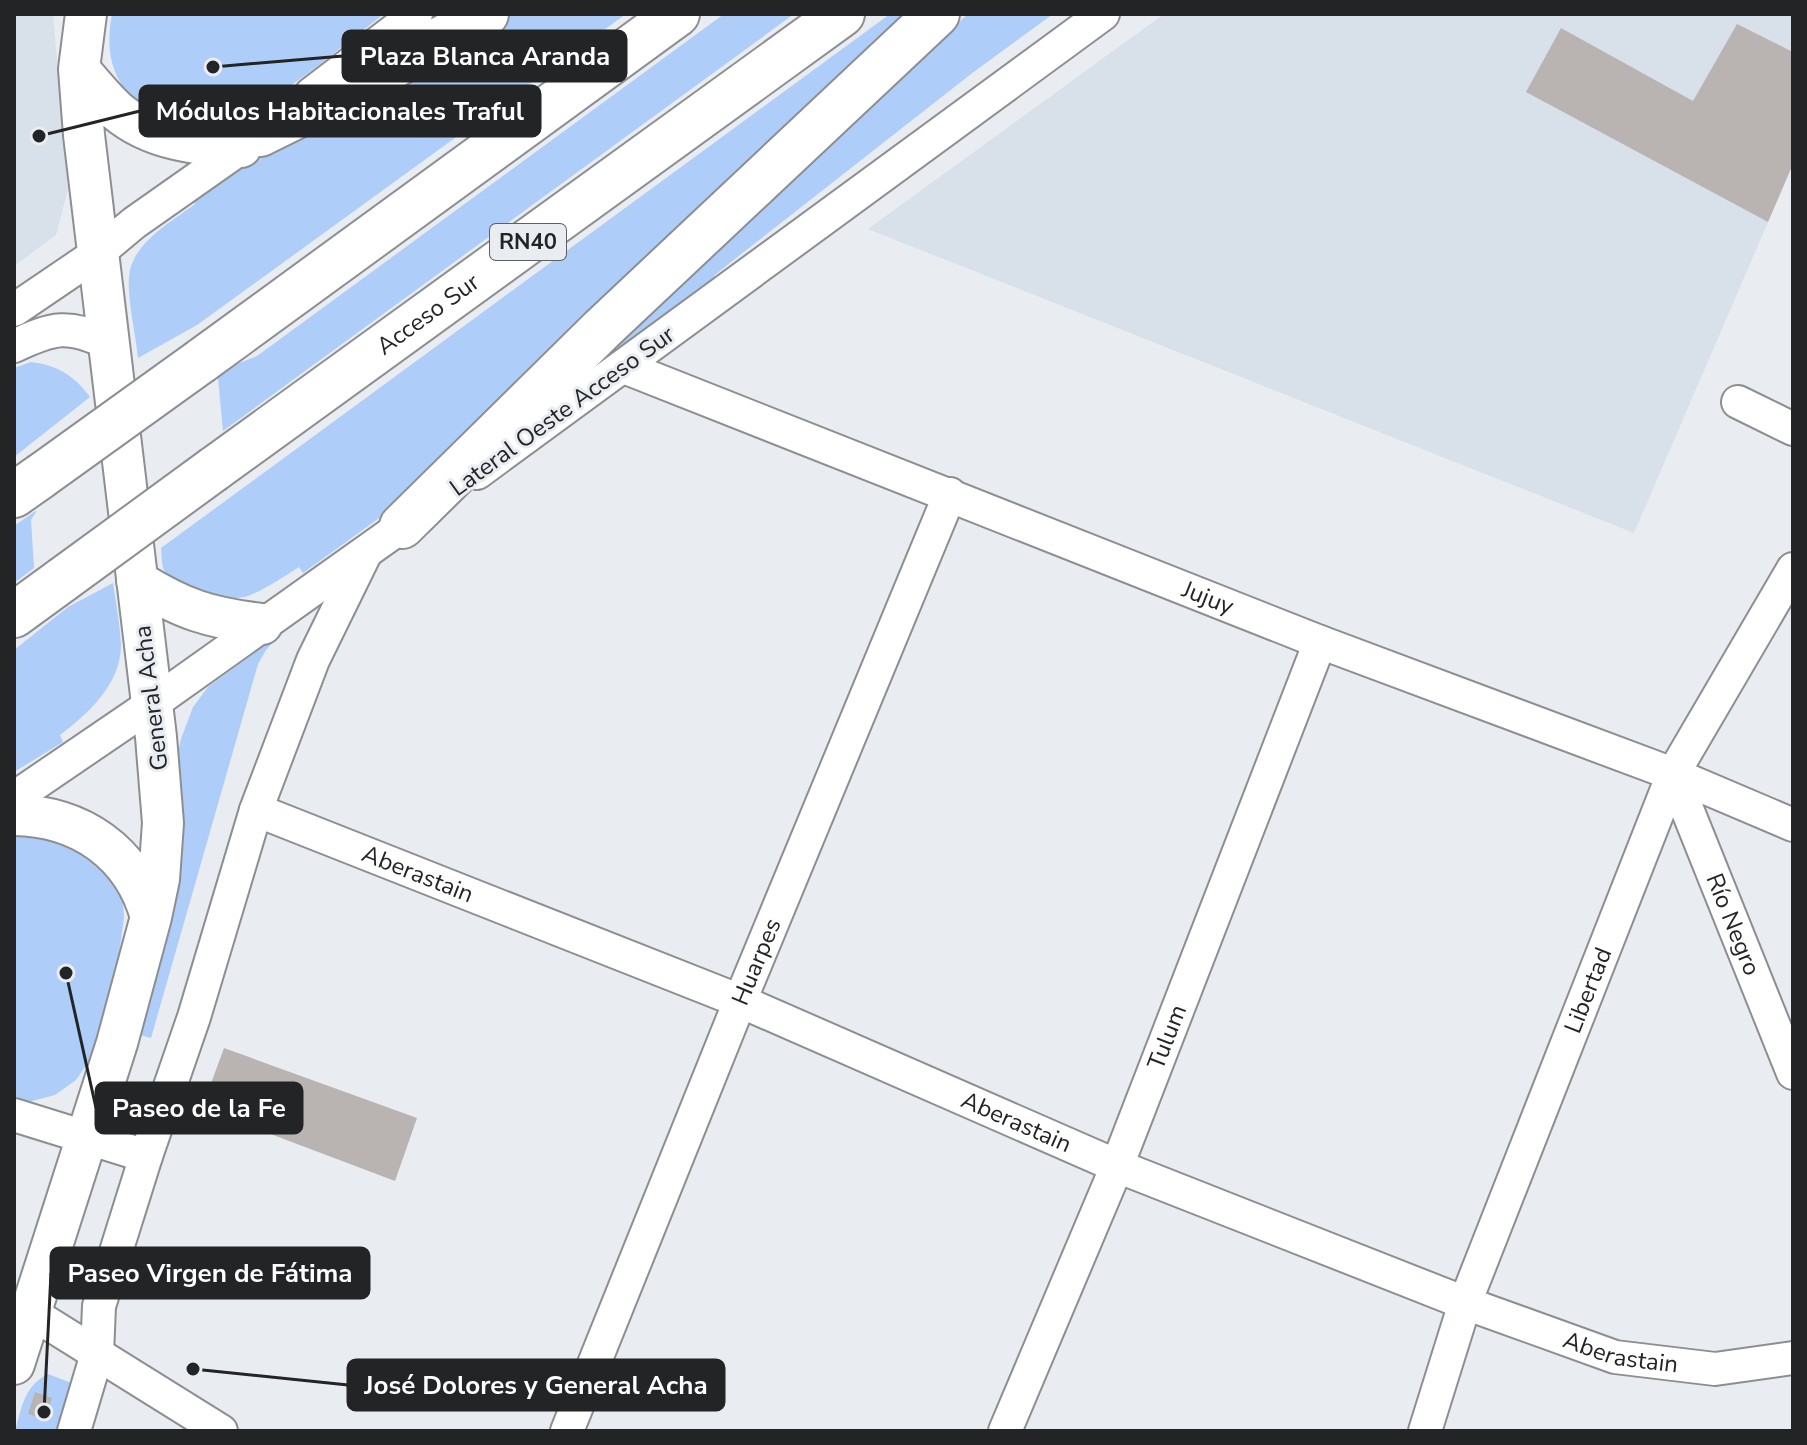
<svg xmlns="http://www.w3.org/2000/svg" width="1807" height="1445" viewBox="0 0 1807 1445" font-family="'Nunito Sans',sans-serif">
  <rect width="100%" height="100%" fill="#e9ecf1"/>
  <path fill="#d8e0ea" d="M14,14H53L68,189L56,235L14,266Z
    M1164,14H1793V164L1634,533L868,229Z"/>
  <path fill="#aecdf8" d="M112,14H384C345,43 297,86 254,108C218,127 163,130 133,99C109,74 106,46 112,14Z
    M506,14H626L197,325L138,358C136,335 127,298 129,277C131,244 171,222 195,204L191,197L218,179Z
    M724,14H794L223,431L218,378L237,364L257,356Z
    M890,14H922L439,469L382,516L303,573L299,567C283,577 266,589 248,596C227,603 178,592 165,572C161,566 162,555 161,548Z
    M968,14H1053L971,74L731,262L715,275L708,288L608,362L571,379L596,354L719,250L861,112Z
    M31,362C57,365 75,376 90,397L14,457V368Z
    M37,510L31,520L34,568L14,583V526Z
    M113,583C116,603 120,625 121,645C121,684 88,714 60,735L63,742L14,772V650L68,607Z
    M280,634L266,650L258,664L151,1038L136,1034L174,907L183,831L177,757L181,739L193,707L208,687Z
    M14,832L58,834L108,871L123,900L124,917L115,984L94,1054L76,1080L55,1095L28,1102L14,1101Z
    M48,1374L74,1384L61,1431H15C22,1407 24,1386 48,1374Z"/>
  <path fill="#b9b4b2" d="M1737,24L1793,52V164L1768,222L1526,92L1561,28L1693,101Z
    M224,1048L417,1118L395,1181L202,1108Z
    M35,1392L52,1398L45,1419L28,1414Z"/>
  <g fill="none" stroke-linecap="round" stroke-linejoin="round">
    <g stroke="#8c8e92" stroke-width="36">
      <g id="minor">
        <path d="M311,94L416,14"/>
        <path d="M14,310L98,253L134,223L252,140"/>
        <path d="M14,346C54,327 68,324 108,343"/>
        <path id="s1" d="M624,367L1320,642L1673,774L1793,825"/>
        <path d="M1738,402L1793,429"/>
        <path d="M477,473L1103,14"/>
        <path id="s2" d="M1673,774L1793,1073"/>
        <path d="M14,798L152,704L419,514"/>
        <path id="s3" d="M256,810L740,1001L1117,1166L1465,1303L1615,1357L1715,1369L1793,1358"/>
        <path d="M14,1115L146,1156"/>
        <path d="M30,1312L221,1431"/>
        <path d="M74,1431L97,1354L99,1306L146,1156L194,1017L256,810L313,660L364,556"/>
        <path id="s4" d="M567,1431L740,1001L950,494"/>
        <path id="s5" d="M1005,1431L1117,1166L1320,642"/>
        <path id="s6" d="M1425,1431L1465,1303L1673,774L1793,569"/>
      </g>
    </g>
    <g stroke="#8c8e92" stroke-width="44">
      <path id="major" d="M79,69C91,83 103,98 117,111C151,140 198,145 241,147
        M137,581C182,609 209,618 262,624
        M14,815C80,816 133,852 151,917
        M14,1364L117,1043L151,917L159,879L163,823L156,737L84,135L79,69L86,14"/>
    </g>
    <g stroke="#8c8e92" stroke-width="48">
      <g id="highway">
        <path d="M260,134L359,85L486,14"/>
        <path d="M201,361L677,14"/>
        <path id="s7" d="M214,469L842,14"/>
        <path d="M14,495L41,476"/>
        <path d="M402,526L602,329L937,14"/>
        <path d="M14,615L62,580"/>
      </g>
    </g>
    <use href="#minor" stroke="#fff" stroke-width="32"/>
    <use href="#major" stroke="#fff" stroke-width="40"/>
    <use href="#highway" stroke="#fff" stroke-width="44"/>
    <g stroke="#8c8e92" stroke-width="48" stroke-linecap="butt">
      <path id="highway-bridge" d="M41,476L201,361
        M62,580L214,469"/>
    </g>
    <use href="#highway-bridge" stroke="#fff" stroke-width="44"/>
  </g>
  <g text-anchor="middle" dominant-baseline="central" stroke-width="6" stroke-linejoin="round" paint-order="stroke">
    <rect fill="#e9ecf1" stroke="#5e6063" stroke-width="2" x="490" y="224" width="76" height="36" rx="6"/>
    <g font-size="22" font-weight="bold" fill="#232426">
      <text x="528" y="242">RN40</text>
    </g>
    <g font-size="24" fill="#232426" stroke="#e9ecf1">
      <text stroke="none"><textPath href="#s7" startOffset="264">Acceso Sur</textPath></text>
      <text transform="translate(562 411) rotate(-36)">Lateral Oeste Acceso Sur</text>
      <text stroke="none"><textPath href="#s1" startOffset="628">Jujuy</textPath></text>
      <text transform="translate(151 698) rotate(-97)">General Acha</text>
      <text stroke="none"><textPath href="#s3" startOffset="174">Aberastain</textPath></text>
      <text stroke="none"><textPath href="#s2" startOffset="162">Río Negro</textPath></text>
      <text stroke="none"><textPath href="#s4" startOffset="506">Huarpes</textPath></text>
      <text stroke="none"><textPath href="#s6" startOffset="470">Libertad</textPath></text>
      <text stroke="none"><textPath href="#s5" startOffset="426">Tulum</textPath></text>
      <text stroke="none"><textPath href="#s3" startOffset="822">Aberastain</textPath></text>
      <text stroke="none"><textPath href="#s3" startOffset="1470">Aberastain</textPath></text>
    </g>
  </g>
  <path fill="none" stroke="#232426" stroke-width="3" d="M213 67L343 56M39 136L140 111M66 973L96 1108M44 1412L51 1273M193 1369L348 1385"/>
  <g fill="#232426" stroke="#e9ecf1" stroke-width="3">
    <circle cx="213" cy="67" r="8"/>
    <circle cx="39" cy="136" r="8"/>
    <circle cx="66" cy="973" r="8"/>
    <circle cx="44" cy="1412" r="8"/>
    <circle cx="193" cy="1369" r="8"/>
  </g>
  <g fill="#232426" stroke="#232426" stroke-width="3">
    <rect x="343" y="31" width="283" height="50" rx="8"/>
    <rect x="140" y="86" width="400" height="50" rx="8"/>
    <rect x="96" y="1083" width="206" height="50" rx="8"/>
    <rect x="51" y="1248" width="318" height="50" rx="8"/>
    <rect x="348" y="1360" width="376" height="50" rx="8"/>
  </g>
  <g font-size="26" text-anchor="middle" font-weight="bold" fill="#fff">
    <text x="485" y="65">Plaza Blanca Aranda</text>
    <text x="340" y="120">Módulos Habitacionales Traful</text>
    <text x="199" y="1117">Paseo de la Fe</text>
    <text x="210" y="1282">Paseo Virgen de Fátima</text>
    <text x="536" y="1394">José Dolores y General Acha</text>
  </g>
  <rect width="1807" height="1445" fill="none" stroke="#232426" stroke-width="32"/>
</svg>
